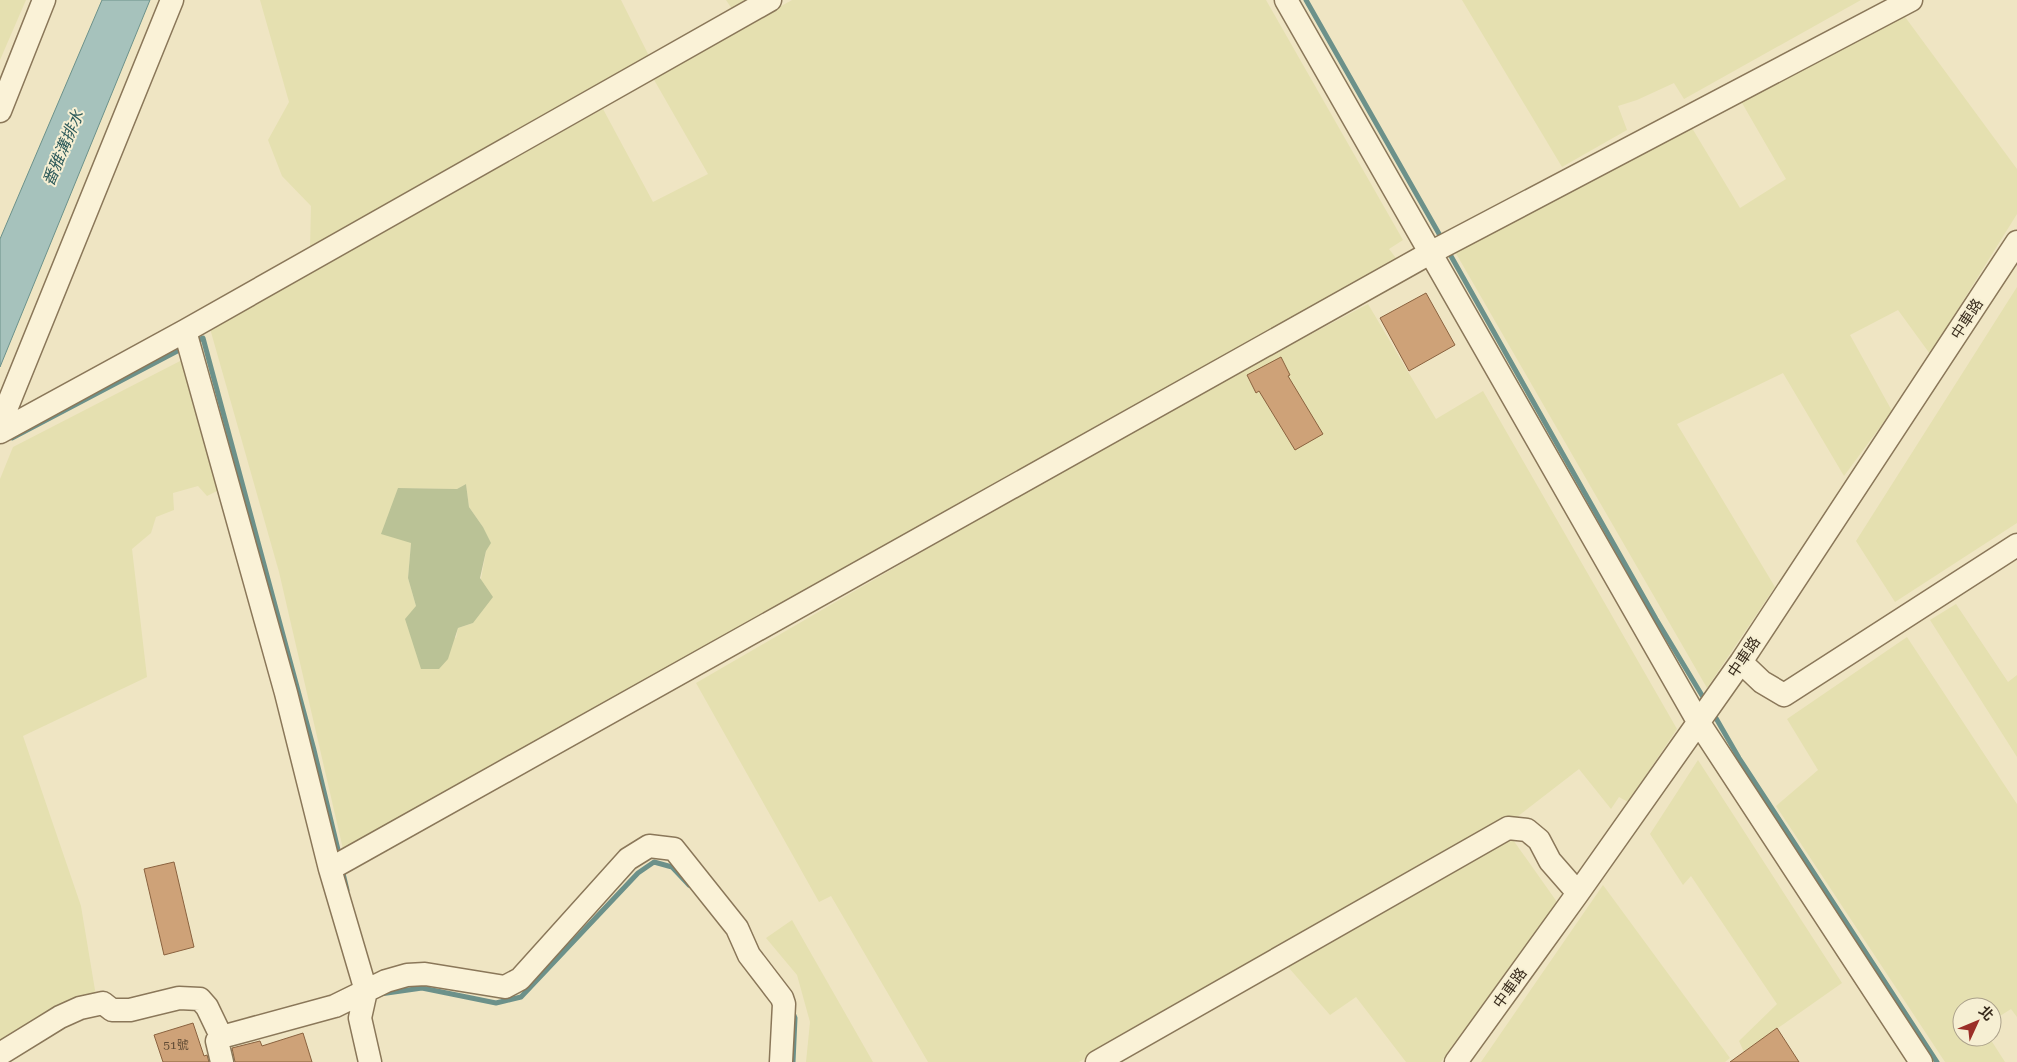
<svg xmlns="http://www.w3.org/2000/svg" width="2017" height="1062" viewBox="0 0 2017 1062" font-family="'Roboto Serif','Noto Sans TC',serif">
  <rect width="100%" height="100%" fill="#efe5c3"/>
  <path fill="#e5e0b0" fill-rule="evenodd" d="M0,0H26L0,60Z
    M260,0H621L651,60L310,248L311,206L282,176L268,140L289,102Z
    M726,0H755L734,12Z
    M792,0H1266L1403,240L1389,249L1399,262L343,849L279,572L209,325L603,109L653,202L708,174L653,78ZM466,484L469,507L483,527L486,551L473,623L458,628L456,638L416,606L408,578L411,543L398,488L457,489Z
    M1462,0H1861L1684,99L1674,83L1637,100L1618,106L1627,130L1562,167Z
    M1897,6L2017,169V214L1930,354L1898,310L1850,335L1892,411L1844,476L1783,373L1677,424L1775,587L1707,688L1454,250L1689,123L1740,208L1786,179L1738,96Z
    M2017,287V523L1895,602L1856,541Z
    M1368,304L1436,419L1483,391L1677,729L1628,802L1619,797L1611,809L1579,769L1504,827L1557,902L1441,1062H1406L1356,997L1330,1015L1275,952L1079,1062H928L831,896L819,902L696,683L1156,416Z
    M184,359L219,490L207,496L198,486L173,493L174,510L156,517L151,533L132,549L147,677L23,736L81,906L96,996L0,1050V479L13,447Z
    M1956,604L2008,682L2017,675V757L1930,620Z
    M1907,637L2017,804V1017L2011,1009L1992,1021V1007H1962V1037H1989L2005,1062H1945L1776,806L1818,770L1787,719Z
    M1698,760L1842,983L1744,1052L1739,1041L1777,1004L1691,876L1683,885L1650,834Z
    M1603,885L1730,1058L1725,1062H1481Z
    M792,920L873,1062H806L810,1022L797,975L766,938Z"/>
  <path fill="#bac296" d="M466,484L469,507L483,527L491,543L486,551L480,578L493,597L473,623L458,628L448,659L439,669H421L405,619L416,606L408,578L411,543L381,534L398,488L457,489Z"/>
  <path fill="#a6c2bc" stroke="#6c918a" d="M102,0H150L0,367V239Z"/>
  <g fill="none" stroke-linecap="round" stroke-linejoin="round">
    <path stroke="#6c918a" stroke-width="5" d="M1306,0L1442,239
      M1447,249L1656,619L1706,702
      M195,342L203,338L314,750L340,858
      M9,437L12,438L183,348
      M1713,713L1739,758L1937,1062
      M342,869L347,890
      M380,994L422,988L496,1003L521,997L638,873L654,862L672,867L689,885
      M793,1013L795,1018L793,1062"/>
  </g>
  <path fill="#cea278" stroke="#8a623f" d="M1426,293L1455,345L1409,371L1380,318Z
    M1281,357L1290,375L1288,376L1323,434L1295,450L1259,391L1256,393L1247,375Z
    M174,862L194,947L164,955L144,869Z
    M193,1023L204,1056L207,1055L209,1062H163L154,1035Z
    M1777,1028L1799,1062H1730Z
    M303,1033L312,1062H235L232,1048L260,1041L262,1046Z"/>
  <g fill="none" stroke-linecap="round" stroke-linejoin="round">
    <g stroke="#8a7759" stroke-width="25">
      <path id="minor" d="M1286,0L1699,723L1921,1062
        M0,111L44,0
        M185,331L286,693L330,869L366,991L360,1018L370,1062
        M0,424L172,0
        M0,432L185,331L770,0
        M1741,662L1762,682L1784,695L2017,545
        M330,869L1430,253L1911,0
        M220,1034L217,1041L222,1062
        M0,1054L60,1017L80,1008L103,1003L112,1010H130L179,998L200,999L207,1007L220,1034L225,1036L335,1006L386,981L407,975L425,974L505,987L520,979L628,859L649,846L674,849L737,928L749,955L782,998L784,1004L781,1062
        M1097,1062L1508,828L1527,830L1539,840L1550,861L1578,893
        M1456,1062L1578,893L1741,662L2017,242"/>
    </g>
    <use href="#minor" stroke="#faf2d7" stroke-width="22"/>
  </g>
  <g text-anchor="middle" dominant-baseline="central" stroke-width="4" stroke-linejoin="round" paint-order="stroke">
    <g font-size="12" fill="#5f4a34">
      <text x="176" y="1045">51號</text>
    </g>
    <g font-size="15" fill="#3a2d1e" stroke="#f6efd3">
      <text transform="translate(1967 319) rotate(-57)">中車路</text>
      <text transform="translate(1744 657) rotate(-56)">中車路</text>
      <text transform="translate(1510 988) rotate(-54)">中車路</text>
    </g>
    <g font-size="16" font-style="italic" fill="#2d5a5a" stroke="#f6efd3">
      <text transform="translate(63 148) rotate(-67)">番雅溝排水</text>
    </g>
  </g>
  <g transform="translate(1977 1022) rotate(46)"><circle r="24" fill="#f6efd3" stroke="#aba18b"/>
  <path d="M0-4L9 19L0 12L-9 19Z" fill="#9b2f28"/>
  <text y="-8" font-size="14" font-weight="bold" text-anchor="middle" fill="#3a2d1e">北</text>
  </g>
</svg>
